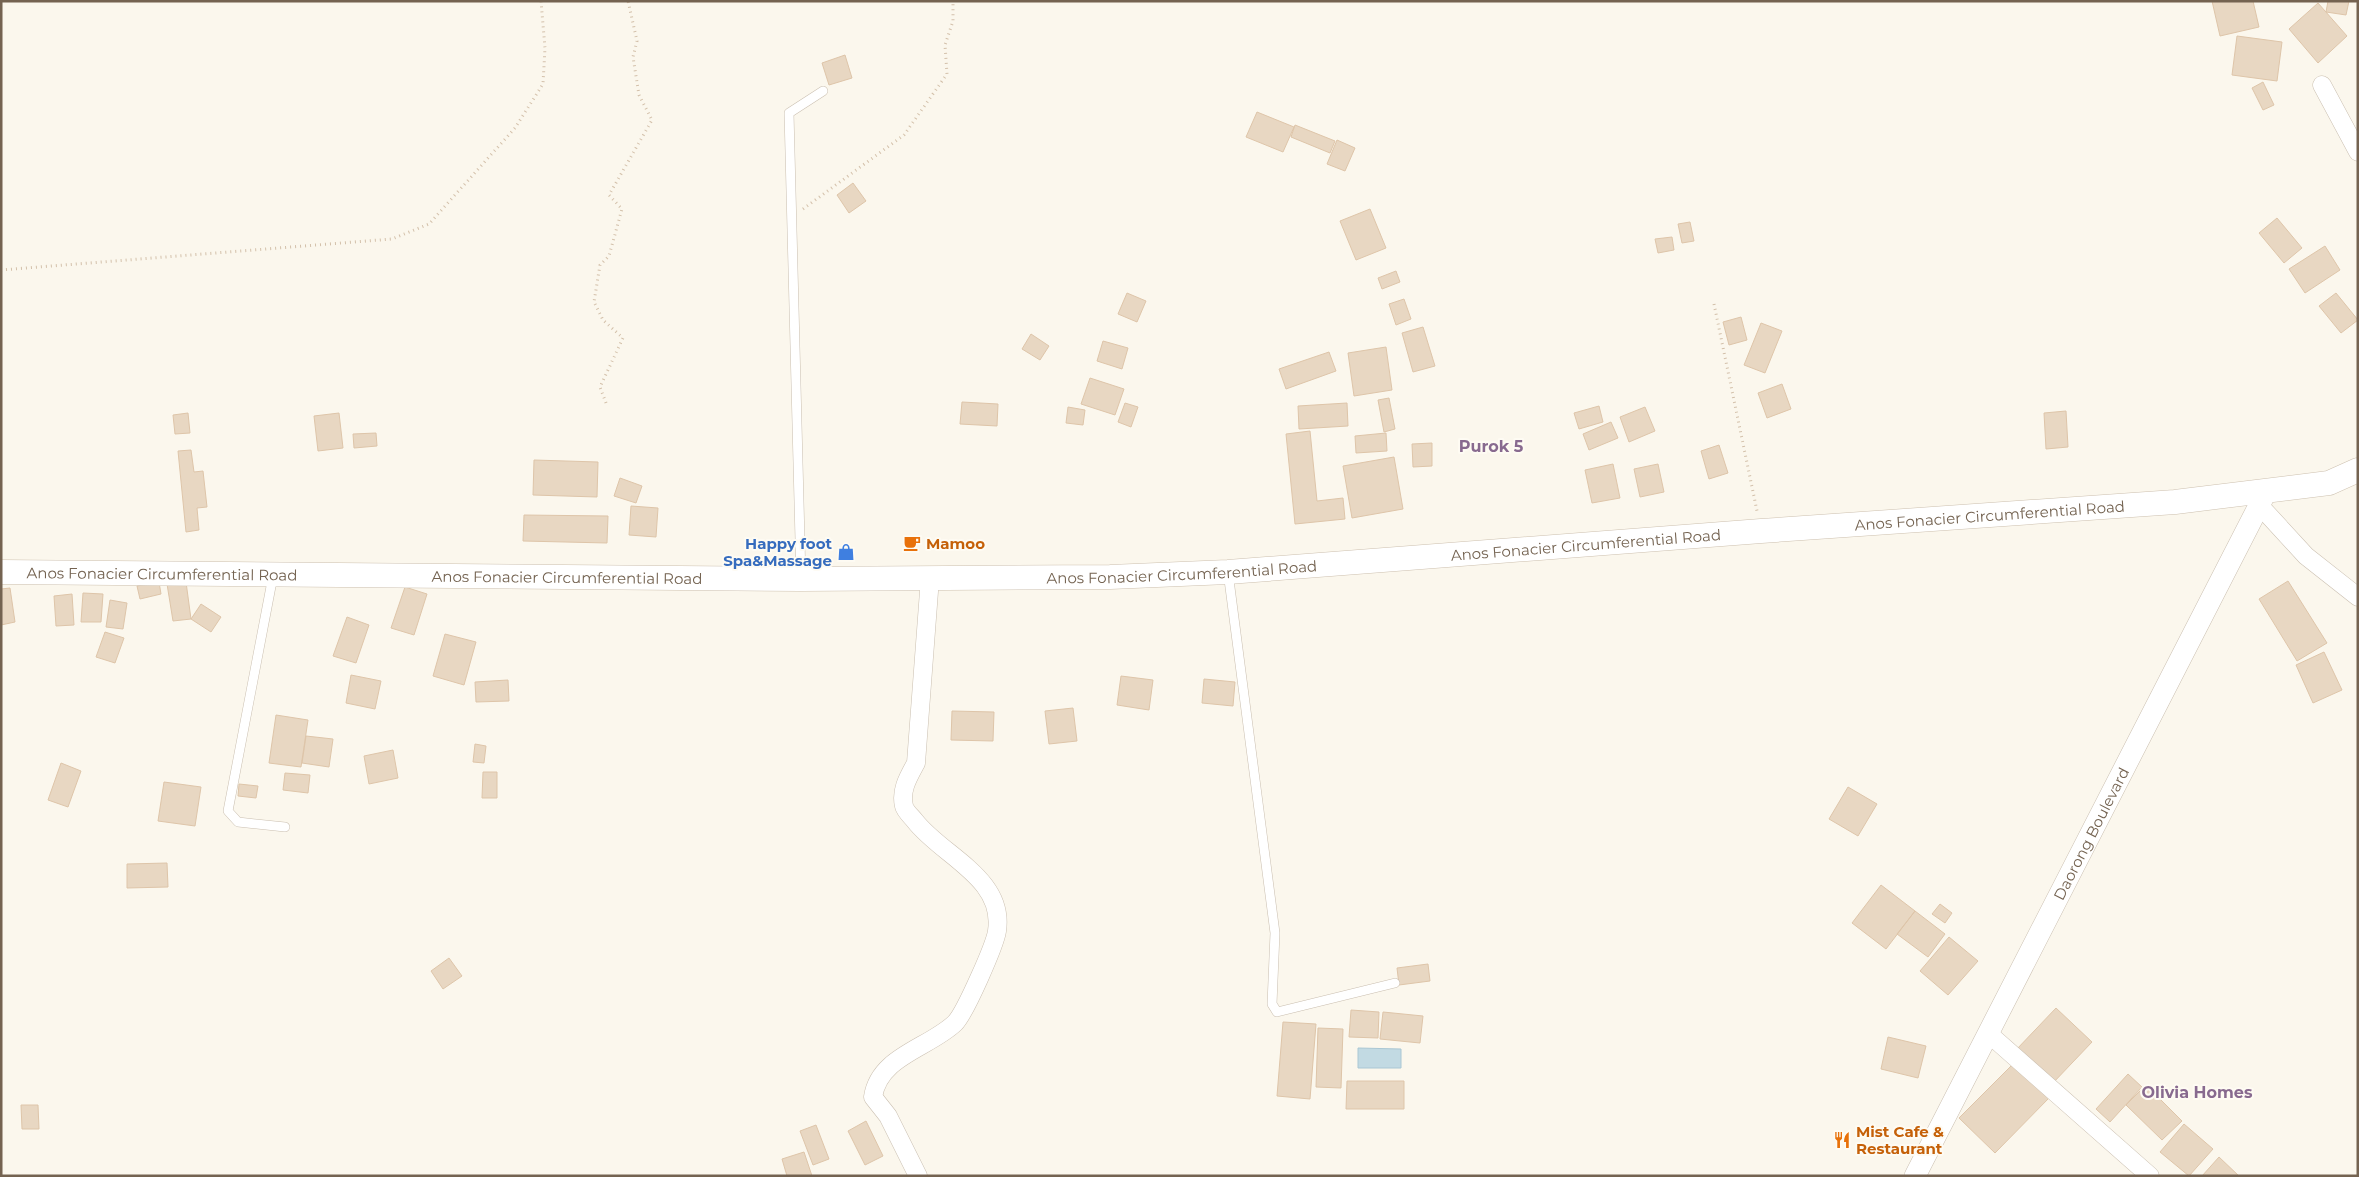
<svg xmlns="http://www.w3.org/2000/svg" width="2359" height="1177" viewBox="0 0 2359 1177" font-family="Montserrat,sans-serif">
  <rect width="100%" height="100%" fill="#fbf7ed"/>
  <path fill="#c2dae3" stroke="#aac7d4" d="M1358,1048L1401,1049V1068H1358Z"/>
  <path fill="#e8d7c2" stroke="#dec5a9" d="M2212,1H2253L2259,27L2220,36Z
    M2328,1H2349L2346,15L2326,12Z
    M2318,3L2347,36L2318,63L2289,29Z
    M2237,36L2282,42L2277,81L2232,75Z
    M845,55L852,78L829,85L822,63Z
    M2263,82L2274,105L2263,110L2252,88Z
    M1257,112L1294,127L1283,152L1246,137Z
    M1295,125L1335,141L1330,153L1291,137Z
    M1337,140L1355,148L1345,171L1327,164Z
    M853,183L866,201L849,213L837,195Z
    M1370,209L1386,248L1356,260L1340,221Z
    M2277,218L2302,248L2284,263L2259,233Z
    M1690,222L1694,241L1682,243L1678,224Z
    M1672,237L1674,250L1658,253L1655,239Z
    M2325,246L2340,270L2305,293L2289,269Z
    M1396,271L1400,282L1382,289L1378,278Z
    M1127,293L1146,301L1137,322L1118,314Z
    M2336,293L2358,320L2341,333L2319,306Z
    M1404,299L1411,319L1396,325L1389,304Z
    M1741,317L1747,340L1729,345L1723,322Z
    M1761,323L1782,331L1765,373L1744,365Z
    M1423,327L1435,366L1413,372L1402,333Z
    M1031,334L1049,346L1040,360L1022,349Z
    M1103,341L1128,348L1122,369L1097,361Z
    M1386,347L1392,390L1354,396L1348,353Z
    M1329,352L1336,371L1286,389L1279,369Z
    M1090,378L1124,389L1115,415L1081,404Z
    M1782,384L1791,409L1767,418L1758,393Z
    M1389,398L1395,429L1384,432L1378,400Z
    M962,402L998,404L997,426L960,424Z
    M1125,403L1138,407L1131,427L1118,422Z
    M1347,403L1348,426L1299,429L1298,406Z
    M1599,406L1603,422L1579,429L1574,413Z
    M1068,407L1085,410L1083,425L1066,423Z
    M1645,407L1655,431L1629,442L1620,417Z
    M2066,411L2068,447L2046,449L2044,413Z
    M188,413L190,433L175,434L173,415Z
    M339,413L343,448L318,451L314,416Z
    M1611,422L1618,438L1589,450L1583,434Z
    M1310,431L1317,501L1343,498L1345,519L1295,524L1286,434Z
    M376,433L377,446L354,448L353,434Z
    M1386,433L1387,451L1356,453L1355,436Z
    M1432,443V466L1413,467L1412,444Z
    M1719,445L1728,473L1709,479L1701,451Z
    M191,450L194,472L203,471L207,507L197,508L199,530L186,532L178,451Z
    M1394,457L1403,509L1352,518L1343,466Z
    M534,460L598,462L597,497L533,495Z
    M1613,464L1620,498L1592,503L1585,470Z
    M1658,464L1664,492L1640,497L1634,469Z
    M620,478L642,486L636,503L614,496Z
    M631,506L658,508L656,537L629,535Z
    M524,515L608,516L607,543L523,541Z
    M2288,581L2327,643L2297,661L2259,599Z
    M159,582L161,594L140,599L137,586Z
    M186,582L191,619L173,621L167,584Z
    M405,587L427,594L414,635L391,628Z
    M10,588L15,622L1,625V589Z
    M83,593L103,594L101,622H81Z
    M72,594L74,625L56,626L54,596Z
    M110,600L127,603L123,629L106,627Z
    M201,604L221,617L211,632L191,619Z
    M347,617L369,625L356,663L333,656Z
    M105,632L124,638L115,663L96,657Z
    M445,634L476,642L464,685L433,676Z
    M2324,652L2342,690L2313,703L2296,665Z
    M351,675L381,681L375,709L346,703Z
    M1121,676L1153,680L1149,710L1117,705Z
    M1204,679L1235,682L1233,706L1202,703Z
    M508,680L509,701L476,702L475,682Z
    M1073,708L1077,741L1049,744L1045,711Z
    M952,711L994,712L993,741L951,740Z
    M276,715L308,720L301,767L269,763Z
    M306,736L333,739L329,767L302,763Z
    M475,744L486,746L484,763L473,762Z
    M393,750L398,778L369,784L364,756Z
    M61,763L81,771L68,807L48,800Z
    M483,772H497V798H482Z
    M285,773L310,775L308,793L283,790Z
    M164,782L201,787L195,826L158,821Z
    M239,784L258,786L256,798L238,796Z
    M1848,787L1877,804L1858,836L1829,819Z
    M167,863L168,887L127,888V864Z
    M1881,885L1915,911L1886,949L1852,923Z
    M1940,904L1952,913L1945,923L1932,914Z
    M1915,911L1945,934L1928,957L1897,934Z
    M1949,937L1978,961L1948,995L1920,971Z
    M449,958L462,976L443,989L431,971Z
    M1428,964L1430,981L1399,985L1397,968Z
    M2056,1008L2092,1042L2052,1084L2016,1050Z
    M1351,1010L1379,1012L1378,1038L1349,1037Z
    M1383,1012L1423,1016L1420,1043L1380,1039Z
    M1283,1022L1316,1024L1310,1099L1277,1096Z
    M1318,1028L1343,1029L1341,1088L1316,1087Z
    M1888,1037L1926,1046L1918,1078L1881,1069Z
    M2014,1063L2049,1098L1995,1153L1959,1118Z
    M2128,1074L2142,1087L2110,1122L2096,1109Z
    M1347,1081H1404V1109H1346Z
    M2146,1085L2182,1121L2162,1140L2126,1105Z
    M21,1105H38L39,1129H22Z
    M866,1121L883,1156L865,1165L848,1131Z
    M2184,1124L2213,1149L2189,1176L2160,1152Z
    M816,1125L829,1159L813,1165L800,1131Z
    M804,1152L812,1176H787L782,1159Z
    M2219,1157L2239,1176H2202Z"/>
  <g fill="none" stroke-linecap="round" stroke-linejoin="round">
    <g stroke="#cabfb0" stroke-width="10">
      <path id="service" d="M1228,572L1275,933L1272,1004L1277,1012L1395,983
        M273,576L228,811L238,822L285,827
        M801,579L789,113L823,91"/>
    </g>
    <g stroke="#cabfb0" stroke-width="19">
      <path id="minor" d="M2322,85L2358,152
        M2261,507L2306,556L2358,597
        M1989,1034L2150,1176
        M918,1176L888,1116L873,1097C879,1056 929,1048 955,1023C965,1013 995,945 997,931C1005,878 942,856 915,821C912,817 905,811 904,806C900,790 909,776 916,763L930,578"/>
    </g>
    <g stroke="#cabfb0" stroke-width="22">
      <g id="tertiary">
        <path id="s1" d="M1915,1176L2266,492"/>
      </g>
    </g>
    <g stroke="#cdc0af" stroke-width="25">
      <g id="secondary">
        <path id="s2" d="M1,572L801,579L1110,577L1228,572L1761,531L2175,502L2329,483L2358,470"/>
      </g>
    </g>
    <path stroke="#d3c0aa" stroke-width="3" stroke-dasharray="1 4" stroke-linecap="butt" d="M803,209L904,135L947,74L945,45L953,21V1
      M1,270L392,239L429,224L515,128L543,84L545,48L541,1
      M1714,304L1757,511
      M606,403L600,387L623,338L603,320L594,302L600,265L609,256L622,209L609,195L652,120L639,95L633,57L637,41L628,1"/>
    <use href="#service" stroke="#fff" stroke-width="9"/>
    <use href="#minor" stroke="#fff" stroke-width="18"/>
    <use href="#tertiary" stroke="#fff" stroke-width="21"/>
    <use href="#secondary" stroke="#fff" stroke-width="24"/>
  </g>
  <defs>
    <g id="cafe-bare" transform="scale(1.35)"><path d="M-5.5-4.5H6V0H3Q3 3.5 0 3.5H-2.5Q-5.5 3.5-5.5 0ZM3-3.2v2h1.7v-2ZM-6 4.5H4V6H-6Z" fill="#e8710a" stroke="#fefbf3" stroke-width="2.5" paint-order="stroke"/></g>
    <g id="shop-bare" transform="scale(1.35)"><path d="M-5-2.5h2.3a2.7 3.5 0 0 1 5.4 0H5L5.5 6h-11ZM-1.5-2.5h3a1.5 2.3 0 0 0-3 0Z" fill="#3f7fe0" stroke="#fefbf3" stroke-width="2.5" paint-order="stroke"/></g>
    <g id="restaurant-bare" transform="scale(1.35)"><path d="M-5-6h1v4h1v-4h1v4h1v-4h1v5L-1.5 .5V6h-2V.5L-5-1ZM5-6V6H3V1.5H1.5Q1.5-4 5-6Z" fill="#e8710a" stroke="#fefbf3" stroke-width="2.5" paint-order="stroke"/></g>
  </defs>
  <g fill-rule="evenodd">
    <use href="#cafe-bare" x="912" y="543"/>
    <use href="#shop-bare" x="846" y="552"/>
    <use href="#restaurant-bare" x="1842" y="1140"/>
  </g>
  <g text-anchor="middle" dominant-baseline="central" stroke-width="4" stroke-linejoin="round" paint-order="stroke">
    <g font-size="15" fill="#746351" stroke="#fefbf3">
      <text stroke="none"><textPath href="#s2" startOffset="1991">Anos Fonacier Circumferential Road</textPath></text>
      <text stroke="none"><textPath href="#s2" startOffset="1586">Anos Fonacier Circumferential Road</textPath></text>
      <text stroke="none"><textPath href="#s2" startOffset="1181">Anos Fonacier Circumferential Road</textPath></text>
      <text stroke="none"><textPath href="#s2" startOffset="161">Anos Fonacier Circumferential Road</textPath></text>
      <text stroke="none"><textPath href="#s2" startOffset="566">Anos Fonacier Circumferential Road</textPath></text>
      <text stroke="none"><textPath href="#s1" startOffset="385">Daorong Boulevard</textPath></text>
    </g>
    <g font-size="15" font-weight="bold" fill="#366cbe" stroke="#fefbf3" text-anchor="end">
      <text x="832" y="543">Happy foot<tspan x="832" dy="17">Spa&amp;Massage</tspan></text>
    </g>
    <g font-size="15" font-weight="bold" fill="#c56008" stroke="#fefbf3" text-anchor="start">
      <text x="926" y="543">Mamoo</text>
      <text x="1856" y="1131">Mist Cafe &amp;<tspan x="1856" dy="17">Restaurant</tspan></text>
    </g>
    <g font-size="16" font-weight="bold" fill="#886a8f" stroke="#fefbf3">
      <text x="1491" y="446">Purok 5</text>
      <text x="2197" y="1092">Olivia Homes</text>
    </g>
  </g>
  <rect width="2359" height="1177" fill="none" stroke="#746351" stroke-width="5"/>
</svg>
